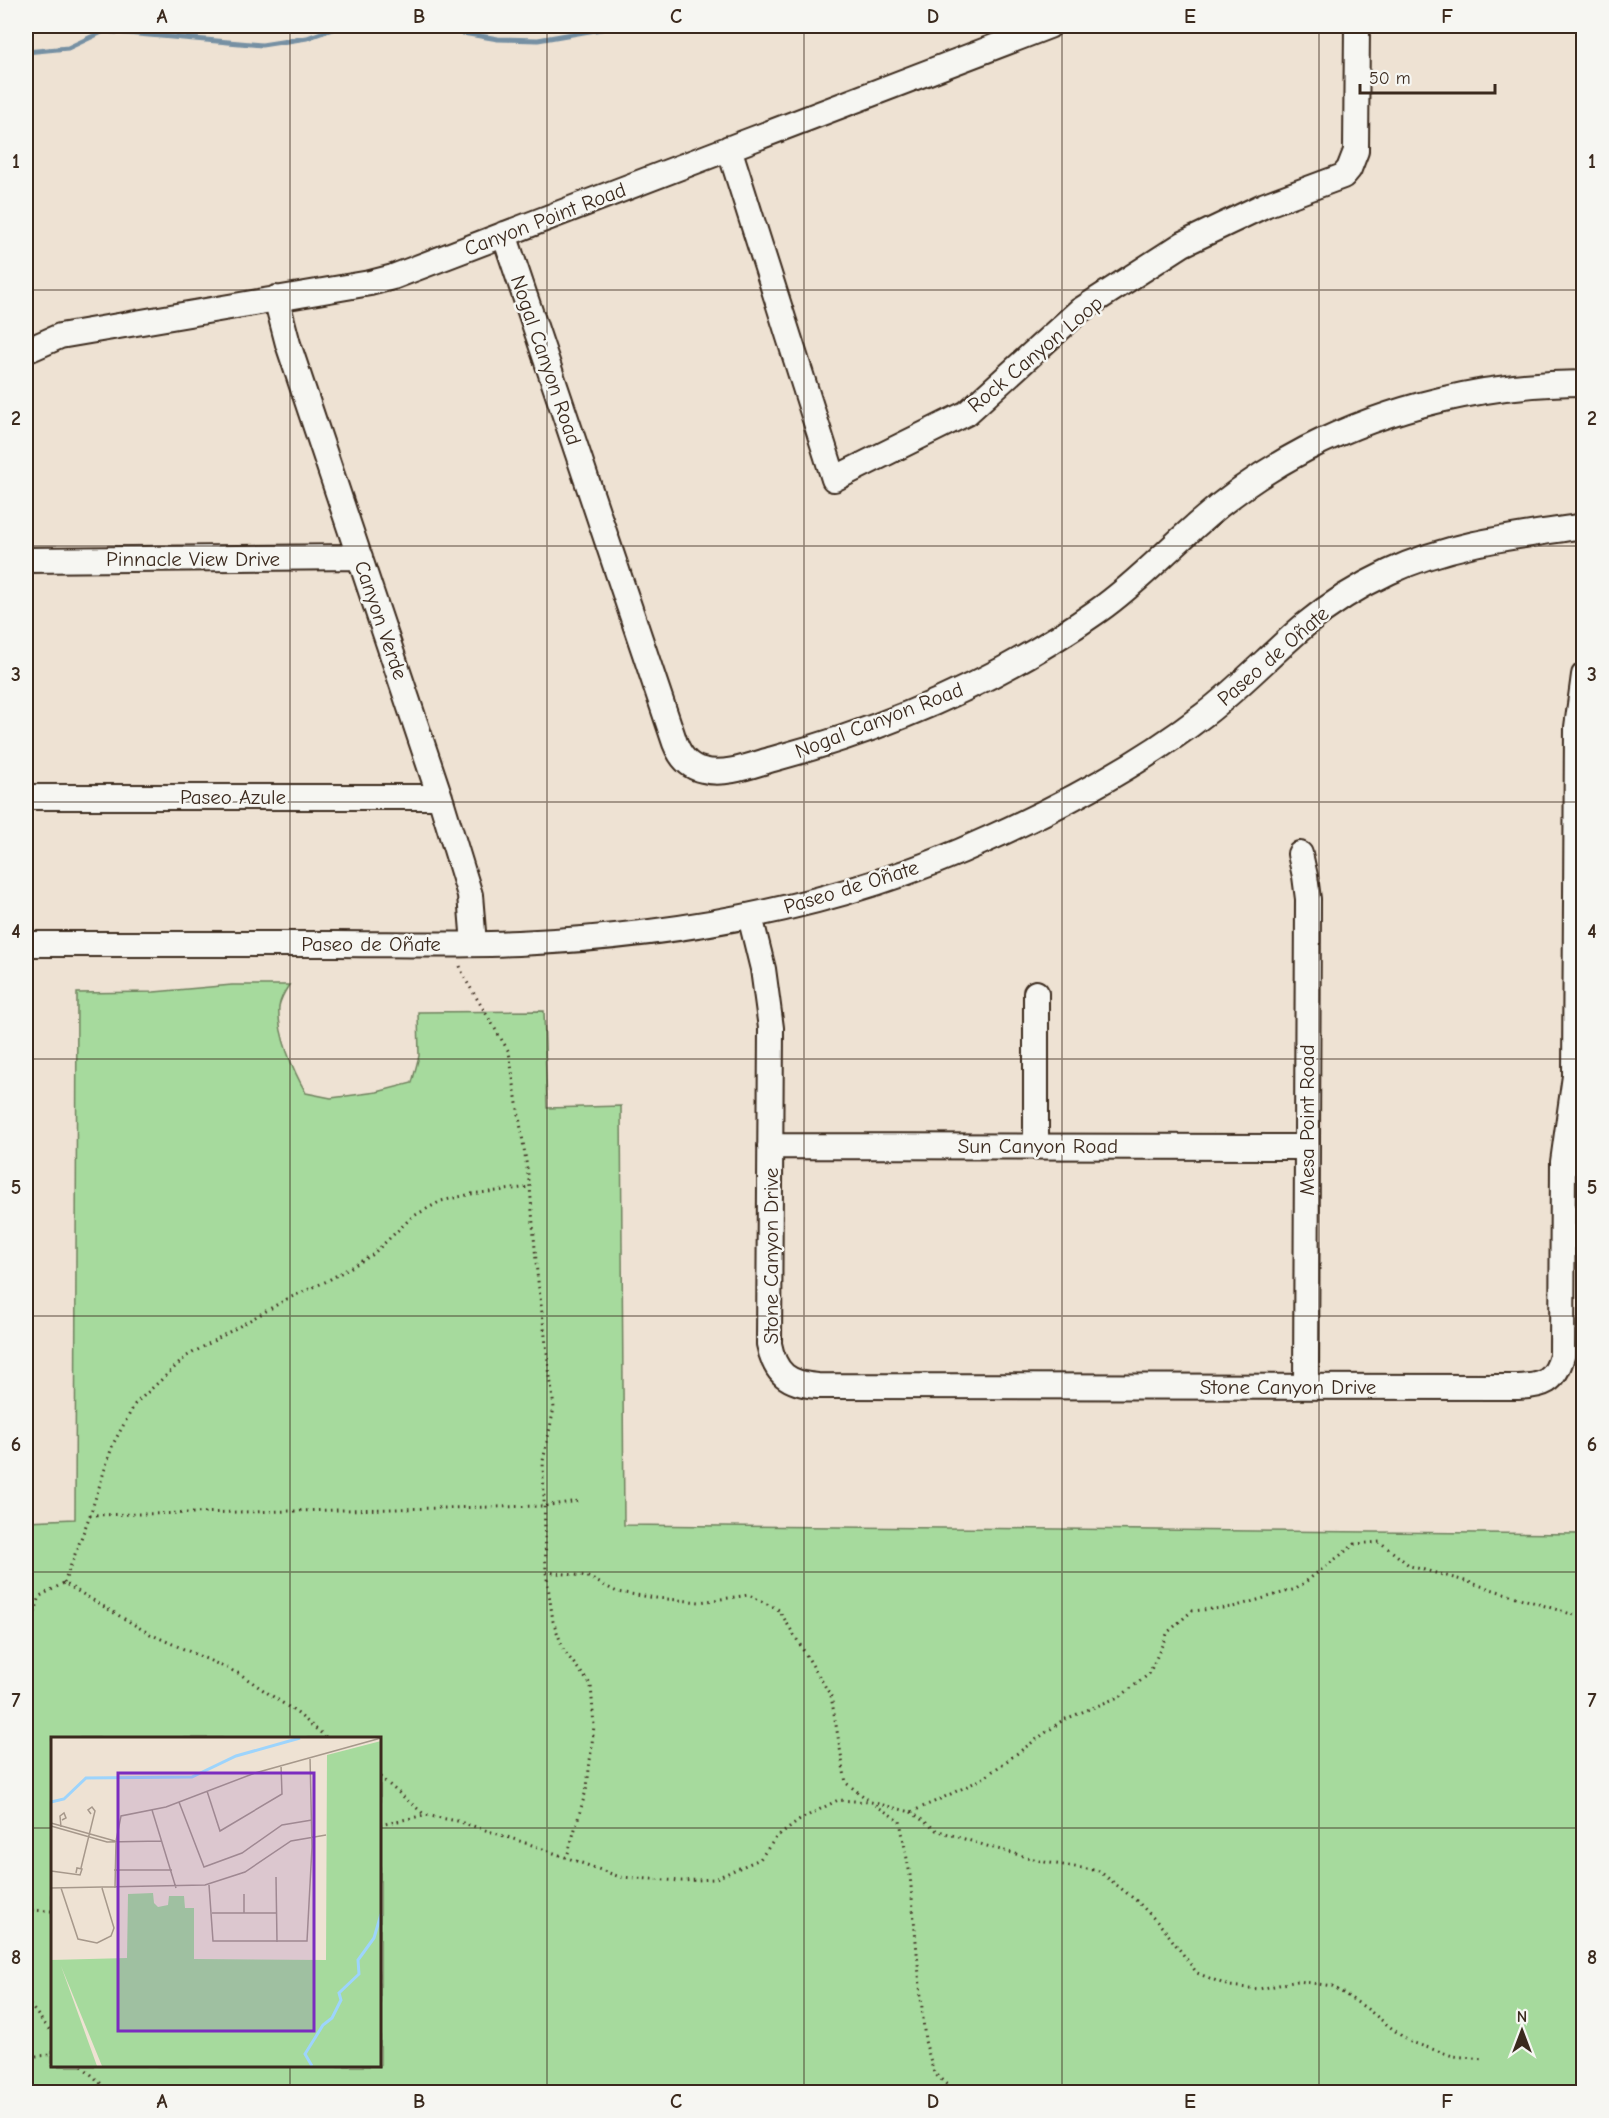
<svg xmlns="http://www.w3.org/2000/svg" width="1609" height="2118" viewBox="0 0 1609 2118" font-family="'Comic Neue',sans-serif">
  <rect width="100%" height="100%" fill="#eee2d3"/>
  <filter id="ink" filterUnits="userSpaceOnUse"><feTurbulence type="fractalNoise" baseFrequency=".0167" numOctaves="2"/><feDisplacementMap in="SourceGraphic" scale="12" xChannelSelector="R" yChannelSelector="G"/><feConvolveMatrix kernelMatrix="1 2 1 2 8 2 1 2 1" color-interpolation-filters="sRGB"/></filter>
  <g filter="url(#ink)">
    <path fill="#a6da9d" stroke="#70825e" stroke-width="1.5" fill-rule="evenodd" d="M232,985H289C285,991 280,1000 279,1007C277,1034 293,1070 306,1093L331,1098L377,1092L412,1083L419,1056L418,1012L544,1011L547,1108L621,1106L624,1525L1583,1534V2092H26V1521L75,1519L77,993L154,992ZM52,1738H380V2066H52Z"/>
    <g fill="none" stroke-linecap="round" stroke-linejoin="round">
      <path stroke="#7690a3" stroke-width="5" d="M422,26L498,39L538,40L618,26
        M26,52L68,48L104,31L262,45L307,38L341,26"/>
      <g stroke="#3b2a1e" stroke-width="28">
        <path id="minor" d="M729,148L834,479L967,413L1079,311L1183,244L1265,205L1343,176L1349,169L1356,151L1357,26
          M504,234L675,743C680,756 688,767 703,770C725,776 752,765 773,759C888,728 1002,679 1099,610C1136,584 1166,551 1200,522C1232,493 1268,469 1306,449C1390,406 1488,383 1584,383
          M276,298L288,344L440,797L470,895L474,944
          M26,351L60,336L370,283L393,277L1049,26
          M26,560L360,557
          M26,797H440
          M1300,854L1305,876L1308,899L1306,1387
          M750,916L763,969L771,1028L769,1344C775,1374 788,1384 818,1386L1518,1387C1543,1386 1555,1382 1562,1356L1563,1162L1575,1076L1577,727L1584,675
          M26,944C129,944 232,944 335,944C396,944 457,946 518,943C679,936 841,907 988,839C1064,805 1139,765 1205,714C1240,687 1271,654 1305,625C1330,604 1359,586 1389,572C1451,543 1517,536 1584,526
          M1036,993V1146
          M770,1146L1306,1147"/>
      </g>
      <path stroke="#3b2a1e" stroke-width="3" stroke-dasharray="1.5 4.5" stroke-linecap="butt" d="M460,966L464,977L509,1052L530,1187L537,1273L554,1408L543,1461L546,1572L553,1621L564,1651L591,1685L594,1726L587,1787L567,1857
        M90,1515L543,1506L579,1501
        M546,1572L586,1576L617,1592L656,1598L700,1602L749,1595L779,1610L831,1696L846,1783L871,1802L911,1812L936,1801L982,1779L1063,1720L1121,1696L1149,1674L1168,1632L1192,1611L1233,1607L1296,1589L1355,1544L1380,1542L1410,1566L1465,1581L1584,1618
        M64,1583L90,1515L113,1444L135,1404L187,1356L287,1299L327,1281L372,1255L412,1217L441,1201L471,1194L530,1187
        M26,1641L40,1596L64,1583L150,1634L240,1674L297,1713L327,1738
        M380,1777L425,1815
        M875,1805L900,1821L910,1875L925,2041L934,2073L955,2092
        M911,1812L936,1830L990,1847L1045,1862L1099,1871L1138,1902L1164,1929L1197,1973L1229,1986L1259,1989L1298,1981L1332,1986L1366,2008L1408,2041L1453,2056L1483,2059
        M380,1825L425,1815L457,1821L532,1845L620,1877L681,1881L714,1879L760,1859L775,1839L801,1819L838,1800L869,1802
        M26,1910L52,1911
        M26,2000L52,2033
        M26,2063L36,2056L52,2055
        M82,2066L110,2092"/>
      <use href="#minor" stroke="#f6f6f2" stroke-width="24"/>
    </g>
  </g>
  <path fill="none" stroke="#3b2a1e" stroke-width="1.5" stroke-opacity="0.55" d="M290,26V1738M547,26V2092M804,26V2092M1062,26V2092M1319,26V2092M26,290H1584M26,546H1584M26,802H1584M26,1059H1584M26,1316H1584M26,1572H1584M26,1828H52M380,1828H1584M290,2066V2092"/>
  <g text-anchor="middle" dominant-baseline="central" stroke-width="5" stroke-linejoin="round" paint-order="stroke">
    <g font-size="21" fill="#3b2a1e" stroke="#f6f6f2">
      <text transform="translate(545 219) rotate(-21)">Canyon Point Road</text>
      <text transform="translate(1035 354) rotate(-40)">Rock Canyon Loop</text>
      <text transform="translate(546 360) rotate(71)">Nogal Canyon Road</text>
      <text x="193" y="559">Pinnacle View Drive</text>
      <text transform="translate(381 620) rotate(71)">Canyon Verde</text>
      <text transform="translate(1273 656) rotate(-41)">Paseo de Oñate</text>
      <text transform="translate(879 720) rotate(-21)">Nogal Canyon Road</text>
      <text x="233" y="797">Paseo Azule</text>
      <text transform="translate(851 887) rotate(-17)">Paseo de Oñate</text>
      <text x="371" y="944">Paseo de Oñate</text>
      <text transform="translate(1307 1120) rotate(-90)">Mesa Point Road</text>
      <text x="1038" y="1146">Sun Canyon Road</text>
      <text transform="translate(771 1256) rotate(-90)">Stone Canyon Drive</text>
      <text x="1288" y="1387">Stone Canyon Drive</text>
    </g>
  </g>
  <g transform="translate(51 1737)">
    <rect width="330" height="330" fill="#eee2d3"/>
    <path d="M330,4V329H51L10,229L46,329H0V223L76,221L77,157L102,156L103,166L107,170L117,168L118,159H133L134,171H143V222L275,223L276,18Z" fill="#a6da9d"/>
    <path fill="none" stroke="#9dd4fc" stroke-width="3" d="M0,65L13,62L35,41L141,40L185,19L249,1M261,329L254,317L272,288L281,281L290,263L288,256L308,237L307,223L323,201L330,177"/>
    <path fill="none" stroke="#a6988b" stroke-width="1.5" d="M156,54L169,94L231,57L230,28M128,65L153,130L191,116L231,88L261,83M101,73L125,151M0,86L64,104M0,89L56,105L111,104M10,90L9,79L13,76L15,81L11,83M30,131L44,74L41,70L37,73L40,77M63,133H121M0,134L29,138L31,132L26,131L25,136M225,140L226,205M158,148L162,204H256L261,110L259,20M0,151L154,148L194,135L240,104L275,98M10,151L27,202L46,206L60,199L63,191L51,151M64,151L65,104L70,79L115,70L204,36L330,1M193,157V176M161,176H226"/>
    <path fill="#7b2cbf" fill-opacity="0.15" stroke="#7b2cbf" stroke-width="3" d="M67,36H263V294H67Z"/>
    <rect width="330" height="330" fill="none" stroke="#3b2a1e" stroke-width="3"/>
  </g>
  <rect width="1609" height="2118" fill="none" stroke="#f6f6f2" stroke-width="66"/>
  <g transform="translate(1522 2031)" stroke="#f6f6f2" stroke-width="4.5" paint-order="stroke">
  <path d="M0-4.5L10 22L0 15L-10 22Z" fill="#3b2a1e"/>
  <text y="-9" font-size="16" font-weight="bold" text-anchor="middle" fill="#3b2a1e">N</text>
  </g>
  <path d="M1360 84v9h135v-9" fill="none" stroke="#3b2a1e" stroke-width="3"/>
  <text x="1369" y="84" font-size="18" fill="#3b2a1e" stroke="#f6f6f2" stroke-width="4.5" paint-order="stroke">50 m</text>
  <rect x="33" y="33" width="1543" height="2052" fill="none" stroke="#3b2a1e" stroke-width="2"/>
  <g font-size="20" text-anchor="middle" font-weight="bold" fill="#3b2a1e">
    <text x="162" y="23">A</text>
    <text x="419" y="23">B</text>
    <text x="676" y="23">C</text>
    <text x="933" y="23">D</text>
    <text x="1190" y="23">E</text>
    <text x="1447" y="23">F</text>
    <text x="16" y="168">1</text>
    <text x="1592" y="168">1</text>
    <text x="16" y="425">2</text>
    <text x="1592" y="425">2</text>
    <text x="16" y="681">3</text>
    <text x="1592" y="681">3</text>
    <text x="16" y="938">4</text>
    <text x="1592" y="938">4</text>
    <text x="16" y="1194">5</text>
    <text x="1592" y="1194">5</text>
    <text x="16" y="1451">6</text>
    <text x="1592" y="1451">6</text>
    <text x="16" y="1707">7</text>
    <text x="1592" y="1707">7</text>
    <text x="16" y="1964">8</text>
    <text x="1592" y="1964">8</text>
    <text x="162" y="2108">A</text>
    <text x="419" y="2108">B</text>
    <text x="676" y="2108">C</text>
    <text x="933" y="2108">D</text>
    <text x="1190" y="2108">E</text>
    <text x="1447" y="2108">F</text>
  </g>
</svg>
